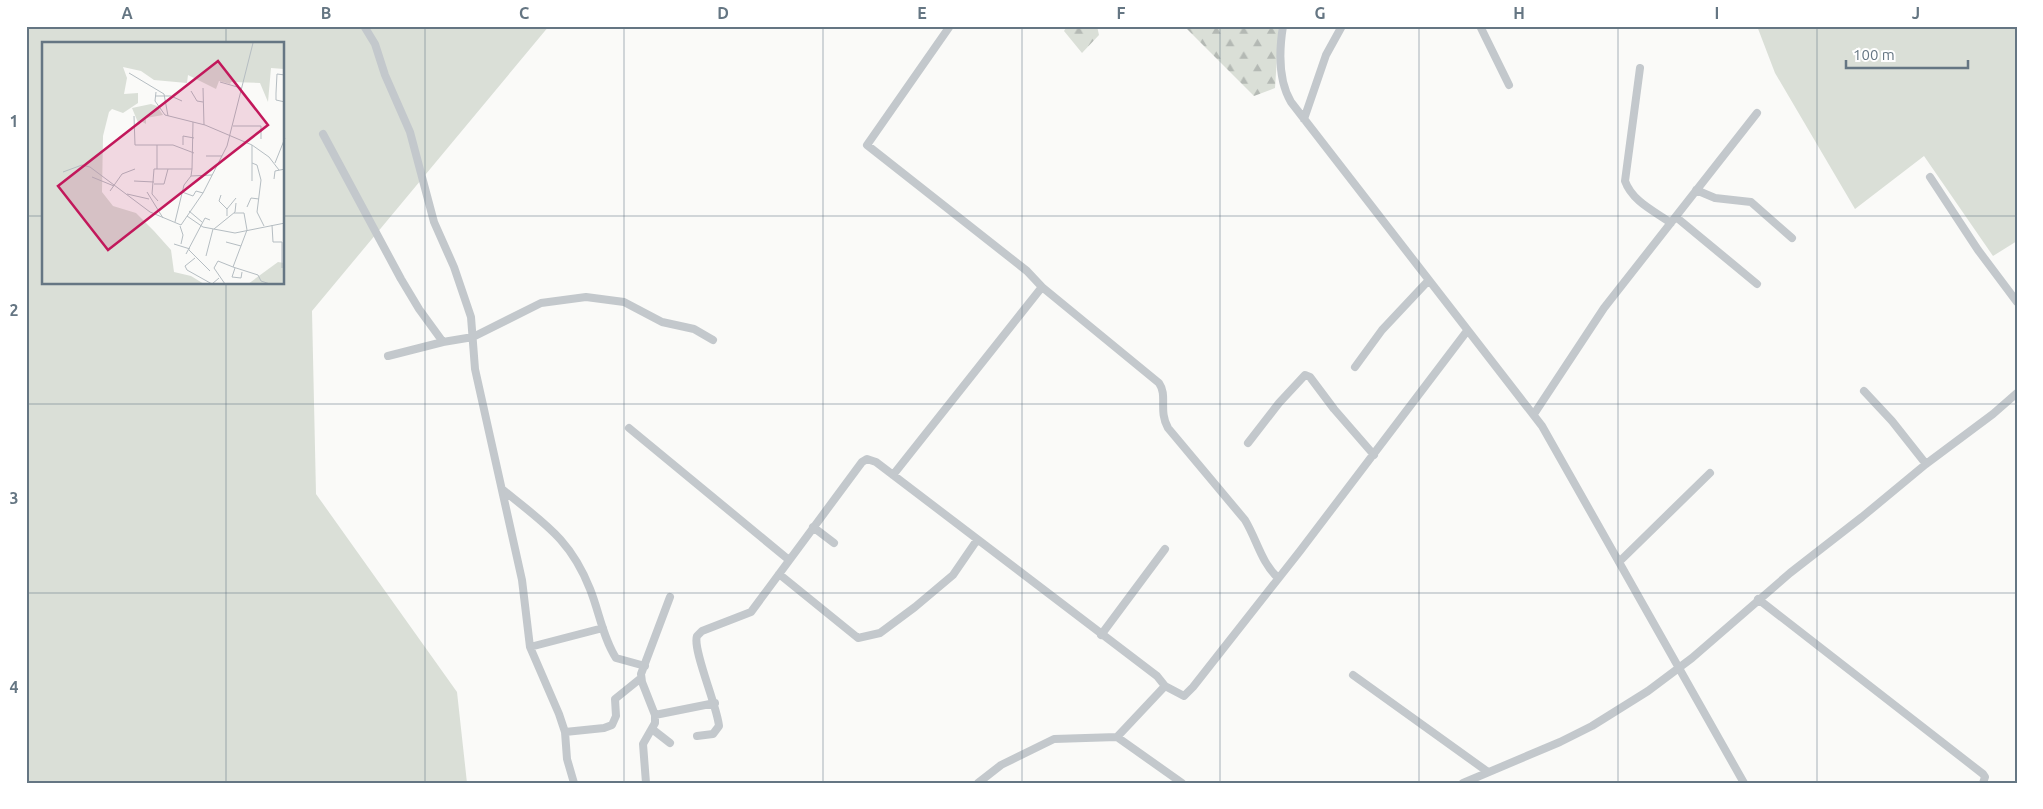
<svg xmlns="http://www.w3.org/2000/svg" width="2043" height="809" viewBox="0 0 2043 809" font-family="Ubuntu,sans-serif">
  <defs>
    <pattern id="forest-firs" width="22" height="20" patternUnits="userSpaceOnUse" patternTransform="scale(1.25)"><rect width="22" height="20" fill="#dadfd7"/><path d="M5 1l3.5 6h-7zM16 11l3.5 6h-7z" fill="#b4b9b4"/></pattern>
  </defs>
  <rect width="100%" height="100%" fill="#fafaf8"/>
  <path fill="#dadfd7" fill-rule="evenodd" d="M26,26H549L312,311L316,494L457,692L467,783H26ZM44,44H284V284H44Z
    M1757,26H2017V241L1993,256L1924,156L1855,209L1775,73Z"/>
  <path fill="url(#forest-firs)" d="M1067,26H1097L1099,35L1082,53L1064,31Z
    M1184,26H1279L1275,88L1254,96Z"/>
  <g fill="none" stroke-linecap="round" stroke-linejoin="round">
    <path stroke="#c3c8cc" stroke-width="8" d="M364,26L375,44L385,75L410,132L434,222L454,267L471,317L475,369L522,580L530,647L559,714L565,732L567,759L574,783
      M1283,26C1279,51 1278,80 1291,102L1542,426L1744,783
      M1480,26L1509,85
      M1640,68L1625,181C1632,201 1654,211 1671,223
      M1304,119L1326,55L1342,26
      M323,134L401,279L419,309L443,342
      M1930,177L1978,250L2017,302
      M1696,190L1715,198L1751,202L1792,238
      M1676,217L1757,284
      M1042,287L1159,383C1168,396 1158,410 1168,428L1245,520C1257,540 1261,562 1278,578
      M388,356L443,342L473,337L541,303L586,297L624,302L662,322L694,329L713,340
      M1355,367L1382,330L1428,281
      M1864,391L1892,421L1926,464
      M1534,414L1604,308L1757,113
      M629,428L789,560
      M1248,443L1279,403L1305,375L1310,377L1334,409L1374,455
      M893,475L1042,287L1027,271L867,145L950,26
      M502,489C543,523 570,538 590,589C599,611 603,638 616,658L645,666
      M813,527L834,543
      M1619,562L1710,473
      M779,574L858,638L880,633L915,607L953,575L977,540
      M1758,599L1983,774L1985,777L1983,783
      M1101,635L1165,549
      M530,647L603,628
      M1353,675L1488,772
      M1165,686L1184,696L1193,687L1300,551L1467,331
      M655,715L715,703
      M652,729L670,743
      M565,732L604,728L612,725L616,716L615,699L641,678
      M697,736L713,734L719,726C717,705 692,649 697,636L702,631L751,612L862,462L867,459L876,462L1157,676L1165,686L1117,737L1054,739L1001,765L978,783
      M1117,737L1182,783
      M646,783L643,744L655,723V715L642,682L641,674L670,597
      M1463,783L1560,742L1592,726L1648,691L1692,658L1790,573L1862,517L1926,464L1993,414L2017,393"/>
  </g>
  <path fill="none" stroke="#657683" stroke-width="1" stroke-opacity="0.55" d="M226,26V44M425,26V783M624,26V783M823,26V783M1022,26V783M1220,26V783M1419,26V783M1618,26V783M1817,26V783M26,216H44M284,216H2017M226,284V783M26,404H2017M26,593H2017"/>
  <g transform="translate(42 42)">
    <rect width="242" height="242" fill="#fafaf8"/>
    <path d="M0,1H242V27L229,26L226,60L218,41L189,40L188,42L177,39L174,47L146,33L145,41L112,38L99,29L81,25L85,36L82,52L96,51V61L81,71L70,67L67,70L61,94L60,150L71,164L94,171L112,189L129,208L132,230L149,234L162,242H0ZM236,220L242,221V242H206Z" fill="#dadfd7"/>
    <path d="M109,62L115,64L121,73L104,76V82L99,79L97,83L90,66Z" fill="#dadfd7"/>
    <path fill="none" stroke="#b5bdc2" stroke-width="1" d="M87,31L122,52L126,74M243,33L235,32L234,51V58L243,60M178,40L199,46M161,46L162,83M149,49L155,59L161,60M114,50L113,59L123,73L163,83L210,103L227,115L237,128M113,54H129L140,59M92,74L93,103H115V127M191,84H219V97M115,103H131L152,111M141,103V94L152,96M210,103V139M164,114H180M210,121L215,123L219,138L215,170L222,184M233,121L243,96M150,127L151,80M21,130L40,123L48,125L108,170L139,183L161,151L185,104L211,1M149,134L170,133M50,135L72,144M232,137L233,129L243,127M92,139L112,140M112,142H122L126,127M68,149L80,132L93,127M105,150L121,176M140,150L151,154L154,149L161,151M85,152L107,157M179,153L177,159L185,167M116,159L110,152L112,127H150L149,134L142,143L133,180M205,165L209,156L217,157M147,169L160,180M145,174L161,185L193,191L243,181M185,174V167L194,156M230,183L231,200H240V226M138,184L141,193L139,202M172,187L193,170L194,161M184,200L199,204M132,202L148,207M147,208L168,229M144,212L163,176L168,178M164,214L171,187M153,216L143,224L145,228L170,242L177,236M191,225L216,233L219,239L228,242M193,226L190,235L199,236L200,230M183,242L172,226L176,219L191,225L205,188L202,171H192"/>
    <path fill="#c2185b" fill-opacity="0.15" stroke="#c2185b" stroke-width="2.5" d="M176,19L226,83L66,208L16,144Z"/>
    <rect width="242" height="242" fill="none" stroke="#657683" stroke-width="2.5"/>
  </g>
  <rect width="2043" height="809" fill="none" stroke="#ffffff" stroke-width="55"/>
  <path d="M1846 60v8h122v-8" fill="none" stroke="#657683" stroke-width="2.5"/>
  <text x="1853" y="60" font-size="15" fill="#657683" stroke="#ffffff" stroke-width="4" paint-order="stroke">100 m</text>
  <rect x="28" y="28" width="1988" height="754" fill="none" stroke="#657683" stroke-width="2"/>
  <g font-size="16" text-anchor="middle" font-weight="bold" fill="#657683">
    <text x="127" y="19">A</text>
    <text x="326" y="19">B</text>
    <text x="524" y="19">C</text>
    <text x="723" y="19">D</text>
    <text x="922" y="19">E</text>
    <text x="1121" y="19">F</text>
    <text x="1320" y="19">G</text>
    <text x="1519" y="19">H</text>
    <text x="1717" y="19">I</text>
    <text x="1916" y="19">J</text>
    <text x="14" y="127">1</text>
    <text x="14" y="316">2</text>
    <text x="14" y="504">3</text>
    <text x="14" y="693">4</text>
  </g>
</svg>
